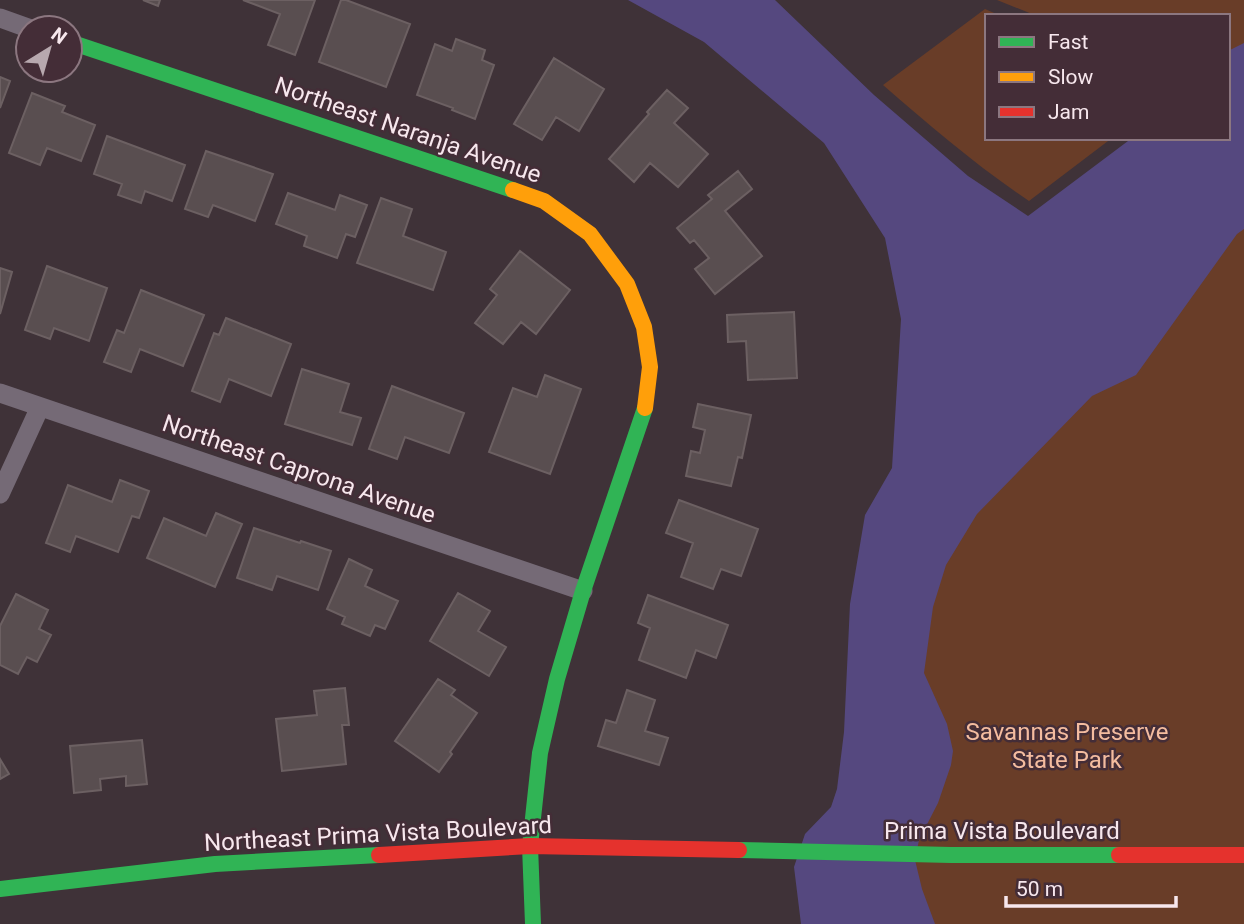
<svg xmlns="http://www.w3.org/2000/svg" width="1244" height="924" viewBox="0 0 1244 924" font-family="Roboto,sans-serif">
  <rect width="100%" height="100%" fill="#3f3238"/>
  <path fill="#693d28" d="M997,0H1244V97L1228,91V16H1037Z
    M985,9L1001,16H987V138H1112L1029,201C977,166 930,126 883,85Z
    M1244,105V924H859L916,560L1228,138Z"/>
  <path fill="#55487f" d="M628,0H775L874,95L968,176L1028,216L1132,138H1228V51L1244,43V229L1237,234L1136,375L1092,396L977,514L946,565L933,607L924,673L947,724L953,751L951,765L938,803L919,840L915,860L922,889L935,924H801L794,867L805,834L831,807L837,789L844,732L850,604L865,515L892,468L901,319L885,238L824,143L704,42Z"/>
  <path fill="#594e50" stroke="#6c6062" stroke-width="2" d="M143,0H160L158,6Z
    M243,0H315L295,55L268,45L280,14Z
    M341,0H346L410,24L386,87L319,62Z
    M456,39L485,50L482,60L494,65L475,119L452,110L453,108L417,95L435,44L452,51Z
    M554,58L604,89L579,131L556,117L542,140L514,124Z
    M0,77L10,81L0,108Z
    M667,90L688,108L674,123L708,154L678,187L650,163L634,182L609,159L649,114L647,112Z
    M32,93L65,106L62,112L95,125L81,161L47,148L40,165L9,153Z
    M107,136L185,165L172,201L145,191L141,203L118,195L122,184L94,174Z
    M206,151L273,174L255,221L213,205L208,217L185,209Z
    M738,171L752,189L725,211L762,256L715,294L695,269L709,258L694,240L690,243L677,228L712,199L708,195Z
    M288,193L335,210L340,195L367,205L355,237L346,234L337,258L304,246L307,236L276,224Z
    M381,198L412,209L403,236L446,252L433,290L357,263Z
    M520,251L570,290L536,334L521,322L503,344L475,323L497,295L490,289Z
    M47,266L107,288L89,341L54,328L50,339L25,330Z
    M0,268L12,272L0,314Z
    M141,290L204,315L183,366L140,349L131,372L104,362L117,330L124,333Z
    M794,312L797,378L748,380L746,341L728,342L727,315Z
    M226,318L291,344L271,396L229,379L220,402L192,391L214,333L219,335Z
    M302,369L349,384L340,412L361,418L352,445L285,424Z
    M545,375L581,389L550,474L489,452L513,388L537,397Z
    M392,386L464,413L449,453L405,437L397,459L369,449Z
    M698,404L751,415L742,458L738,457L731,486L686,476L691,451L700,453L705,430L693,427Z
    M120,480L149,491L139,518L132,516L118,552L76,536L70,552L46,543L68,485L112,502Z
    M679,500L758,529L741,576L721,569L713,589L681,577L693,543L666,533Z
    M216,513L242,524L215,587L147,558L164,518L206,536Z
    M254,528L300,543L301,541L331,551L318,590L277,576L272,590L237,578Z
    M349,559L372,570L365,586L398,601L385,629L375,625L370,636L342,624L345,617L327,609Z
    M458,593L490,611L478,631L506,647L489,676L430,641Z
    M16,594L48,610L39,629L51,635L37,662L27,657L18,674L0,665V626Z
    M648,595L728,625L716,658L696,650L686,678L639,660L650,628L638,623Z
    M438,679L455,690L451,695L477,713L450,752L452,754L439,772L395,741Z
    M345,688L349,725H342L346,764L282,771L276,719L317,715L314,691Z
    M627,690L655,700L645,731L668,738L659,765L598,746L606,720L616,723Z
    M142,740L147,784L126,786V776L100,779L101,790L74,793L70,746Z
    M0,759L9,774L0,779Z"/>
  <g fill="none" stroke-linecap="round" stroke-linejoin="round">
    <path stroke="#756a76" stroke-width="19" d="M0,18L28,28
      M0,393L583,591
      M0,494L40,407"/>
    <path stroke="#30b455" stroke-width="16" d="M70,42L513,190
      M739,850L951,855H1119
      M0,889L215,864L379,855
      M533,924L530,846L540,753L557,679L583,591L645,408"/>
    <path stroke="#ff9f0a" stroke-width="16" d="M513,190L544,201L590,234L627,284L644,327L650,367L645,408"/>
    <path stroke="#e5322d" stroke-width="16" d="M379,855L530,846L739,850
      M1119,855H1244"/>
  </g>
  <g text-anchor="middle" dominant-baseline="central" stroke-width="5" stroke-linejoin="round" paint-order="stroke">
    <g font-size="24" fill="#f7e7ed" stroke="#442d37">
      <text transform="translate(408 130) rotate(19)">Northeast Naranja Avenue</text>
      <text transform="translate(299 469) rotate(19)">Northeast Caprona Avenue</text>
      <text x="1002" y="831">Prima Vista Boulevard</text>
      <text transform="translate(378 834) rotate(-3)">Northeast Prima Vista Boulevard</text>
    </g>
    <g font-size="24" fill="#f4bc9f" stroke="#442d37">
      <text x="1067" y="732">Savannas Preserve<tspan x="1067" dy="28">State Park</tspan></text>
    </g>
  </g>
  <rect x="985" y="14" width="245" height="126" fill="#442d37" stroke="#8c7780" stroke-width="2"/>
  <rect x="999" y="37" width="35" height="10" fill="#30b455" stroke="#8c7780" stroke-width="2"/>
  <text x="1048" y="49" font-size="21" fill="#f7e7ed">Fast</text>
  <rect x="999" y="72" width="35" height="10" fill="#ff9f0a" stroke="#8c7780" stroke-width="2"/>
  <text x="1048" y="84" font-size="21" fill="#f7e7ed">Slow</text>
  <rect x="999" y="107" width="35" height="10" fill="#e5322d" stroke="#8c7780" stroke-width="2"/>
  <text x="1048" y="119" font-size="21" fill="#f7e7ed">Jam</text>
  <g transform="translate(49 49) rotate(37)"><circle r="33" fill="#442d37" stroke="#8c7780" stroke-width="2"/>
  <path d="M0-5L12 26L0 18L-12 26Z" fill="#b7a8ae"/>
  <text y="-10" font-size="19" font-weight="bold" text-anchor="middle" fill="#f7e7ed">N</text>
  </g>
  <path d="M1006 896v10h170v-10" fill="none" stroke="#f7e7ed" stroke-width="3.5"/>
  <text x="1016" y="896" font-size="21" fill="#f7e7ed" stroke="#442d37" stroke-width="5" paint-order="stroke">50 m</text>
</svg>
